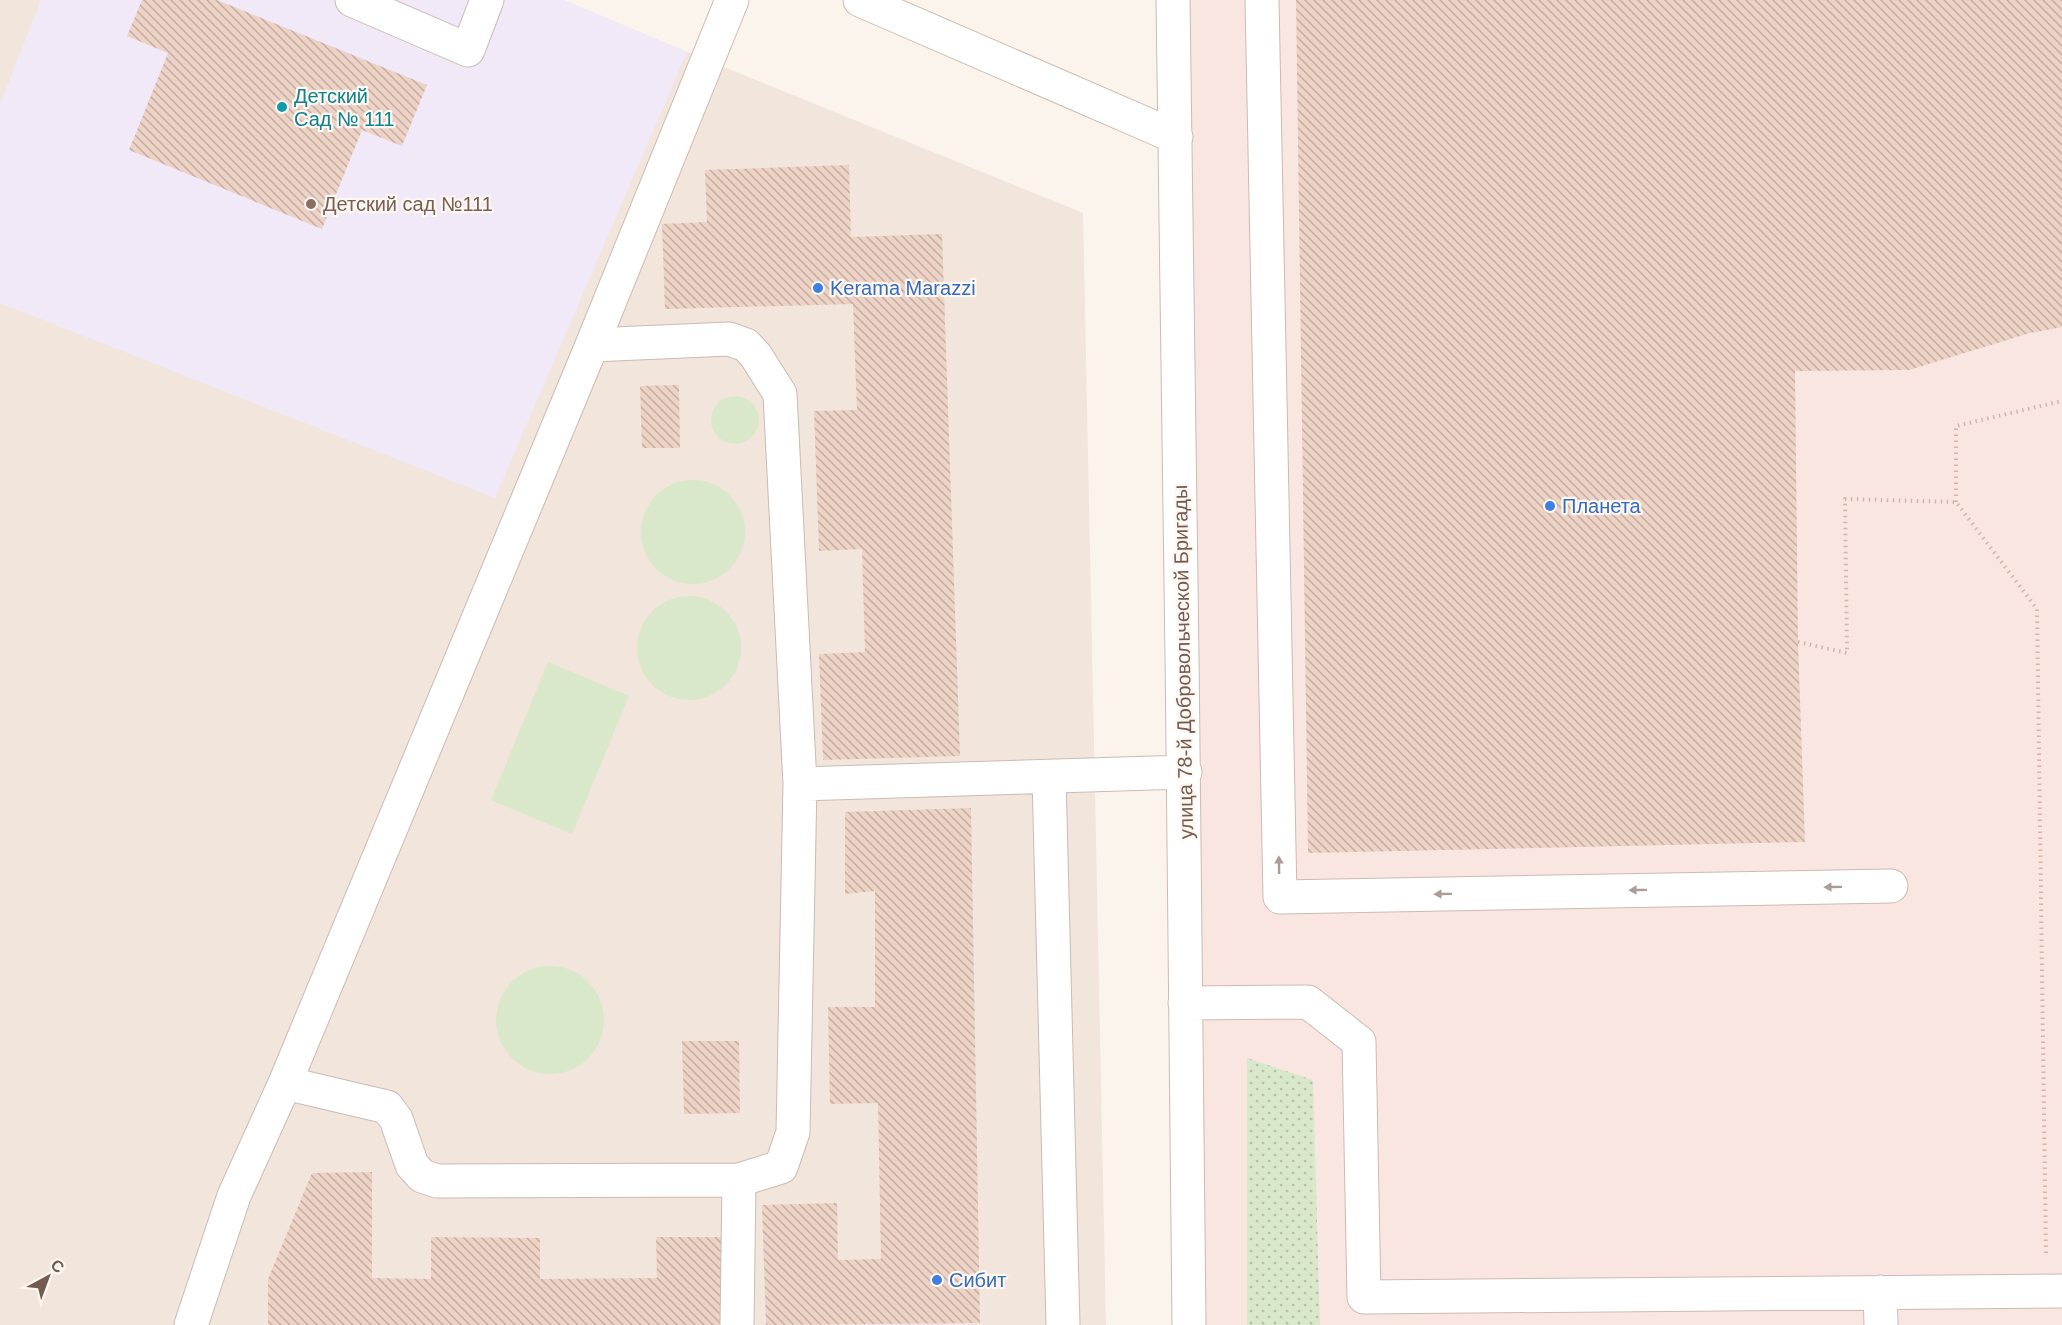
<svg xmlns="http://www.w3.org/2000/svg" width="2062" height="1325" viewBox="0 0 2062 1325" font-family="Helvetica,sans-serif">
  <defs>
    <pattern id="grass-dots" width="8" height="8" patternUnits="userSpaceOnUse" patternTransform="scale(1.5)"><rect width="8" height="8" fill="#d9e8cb"/><path d="M2 2h.1M6 6h.1" fill="none" stroke="#b5bfa7" stroke-width="1.8" stroke-linecap="round"/></pattern>
    <pattern id="building-back-hatch" width="6" height="6" patternUnits="userSpaceOnUse" patternTransform="scale(1.5)"><rect width="6" height="6" fill="#edd2c6"/><path d="M-1 5l2 2M0 0l6 6M5-1l2 2" fill="none" stroke="#c5ada3"/></pattern>
  </defs>
  <rect width="100%" height="100%" fill="#fbf4ec"/>
  <path fill="#f2e5db" d="M0,0H564L687,52L1083,213L1106,1325H0Z"/>
  <path fill="#fae6e1" d="M1173,0H2062V1325H1189Z"/>
  <path fill="#f1e8f8" d="M41,0H564L687,52L495,498L0,303V104Z"/>
  <path fill="url(#grass-dots)" d="M1247,1058L1313,1080L1320,1325H1247Z"/>
  <path fill="#d9e8cb" d="M711 420a24 24 0 1 1 48 0a24 24 0 1 1-48 0Z
    M641 532a52 52 0 1 1 104 0a52 52 0 1 1-104 0Z
    M637 648a52 52 0 1 1 104 0a52 52 0 1 1-104 0Z
    M548,662L629,696L572,834L491,800Z
    M496 1020a54 54 0 1 1 108 0a54 54 0 1 1-108 0Z"/>
  <path fill="url(#building-back-hatch)" d="M142,0H217L427,85L402,146L362,130L322,229L129,150L168,53L127,36Z
    M1296,0H2062V327L2030,333L1909,370L1795,371L1798,642L1805,842L1308,853Z
    M849,165L851,237L942,234L960,756L823,760L819,654L865,652L862,549L819,551L814,411L857,410L853,304L665,309L662,224L707,222L705,170Z
    M679,385L680,448H642L640,386Z
    M971,808L980,1323L766,1325L762,1205L837,1203L838,1260L881,1259L878,1103L830,1104L828,1007H875V891L845,894V812Z
    M682,1041H739L740,1113L684,1114Z
    M372,1172V1278L431,1279V1237L540,1238V1279L657,1278L656,1237H722V1325H268V1279L312,1173Z"/>
  <g fill="none" stroke-linecap="round" stroke-linejoin="round">
    <g stroke="#ccbbb2" stroke-width="35">
      <path id="minor" d="M352,0L468,50L487,0
        M860,0L1176,137
        M1173,0C1182,442 1183,883 1189,1325
        M1262,0L1280,897L1891,886
        M592,345L729,339L746,345L756,356L780,394L800,784L793,1132L781,1167L739,1180
        M1049,777L1063,1325
        M800,784L1185,772
        M1185,1003L1308,1002L1359,1042L1364,1297L2062,1291
        M285,1083L592,345L732,0
        M1880,1292L1881,1325
        M191,1325L234,1196L285,1083L387,1107L396,1119L412,1165L422,1176L437,1181L739,1180L737,1325"/>
    </g>
    <path stroke="#d3b5a9" stroke-width="4" stroke-dasharray="1.5 4.5" stroke-linecap="butt" d="M1956,502V426L2062,401
      M1798,642L1847,653L1845,499L1956,502L2037,609L2046,1257"/>
    <use href="#minor" stroke="#fff" stroke-width="33"/>
  </g>
  <defs><path id="oneway-solid" d="M-6-.8H1V-3.2L6.5 0L1 3.2V.8H-6Z" transform="scale(1.5)"/></defs>
  <g fill="#ac9c97">
    <use href="#oneway-solid" transform="translate(1279 865) rotate(-91)"/>
    <use href="#oneway-solid" transform="translate(1833 887) rotate(179)"/>
    <use href="#oneway-solid" transform="translate(1638 890) rotate(179)"/>
    <use href="#oneway-solid" transform="translate(1443 894) rotate(179)"/>
  </g>
  <circle fill="#0f9aa8" stroke="#fdf8f2" stroke-width="2" cx="282" cy="107" r="6"/>
  <circle fill="#8d6e63" stroke="#fdf8f2" stroke-width="2" cx="311" cy="204" r="6"/>
  <g fill="#3f7fe0" stroke="#fdf8f2" stroke-width="2">
    <circle cx="818" cy="288" r="6"/>
    <circle cx="1550" cy="506" r="6"/>
    <circle cx="937" cy="1280" r="6"/>
  </g>
  <g text-anchor="middle" dominant-baseline="central" stroke-width="4.5" stroke-linejoin="round" paint-order="stroke">
    <g font-size="20" fill="#0d838f" stroke="#fdf8f2" text-anchor="start">
      <text x="294" y="96">Детский<tspan x="294" dy="23">Сад № 111</tspan></text>
    </g>
    <g font-size="20" fill="#785e54" stroke="#fdf8f2" text-anchor="start">
      <text x="323" y="204">Детский сад №111</text>
    </g>
    <g font-size="20" fill="#366cbe" stroke="#fdf8f2" text-anchor="start">
      <text x="830" y="288">Kerama Marazzi</text>
      <text x="1562" y="506">Планета</text>
      <text x="949" y="1280">Сибит</text>
    </g>
    <g font-size="20" fill="#745a51" stroke="#fdf8f2">
      <text transform="translate(1183 662) rotate(-91)">улица 78-й Добровольческой Бригады</text>
    </g>
  </g>
  <g transform="translate(48 1277) rotate(41)" stroke="#fdf8f2" stroke-width="4.5" paint-order="stroke">
  <path d="M0-4.5L10 22L0 15L-10 22Z" fill="#745a51"/>
  <text y="-9" font-size="16" font-weight="bold" text-anchor="middle" fill="#745a51">С</text>
  </g>
</svg>
